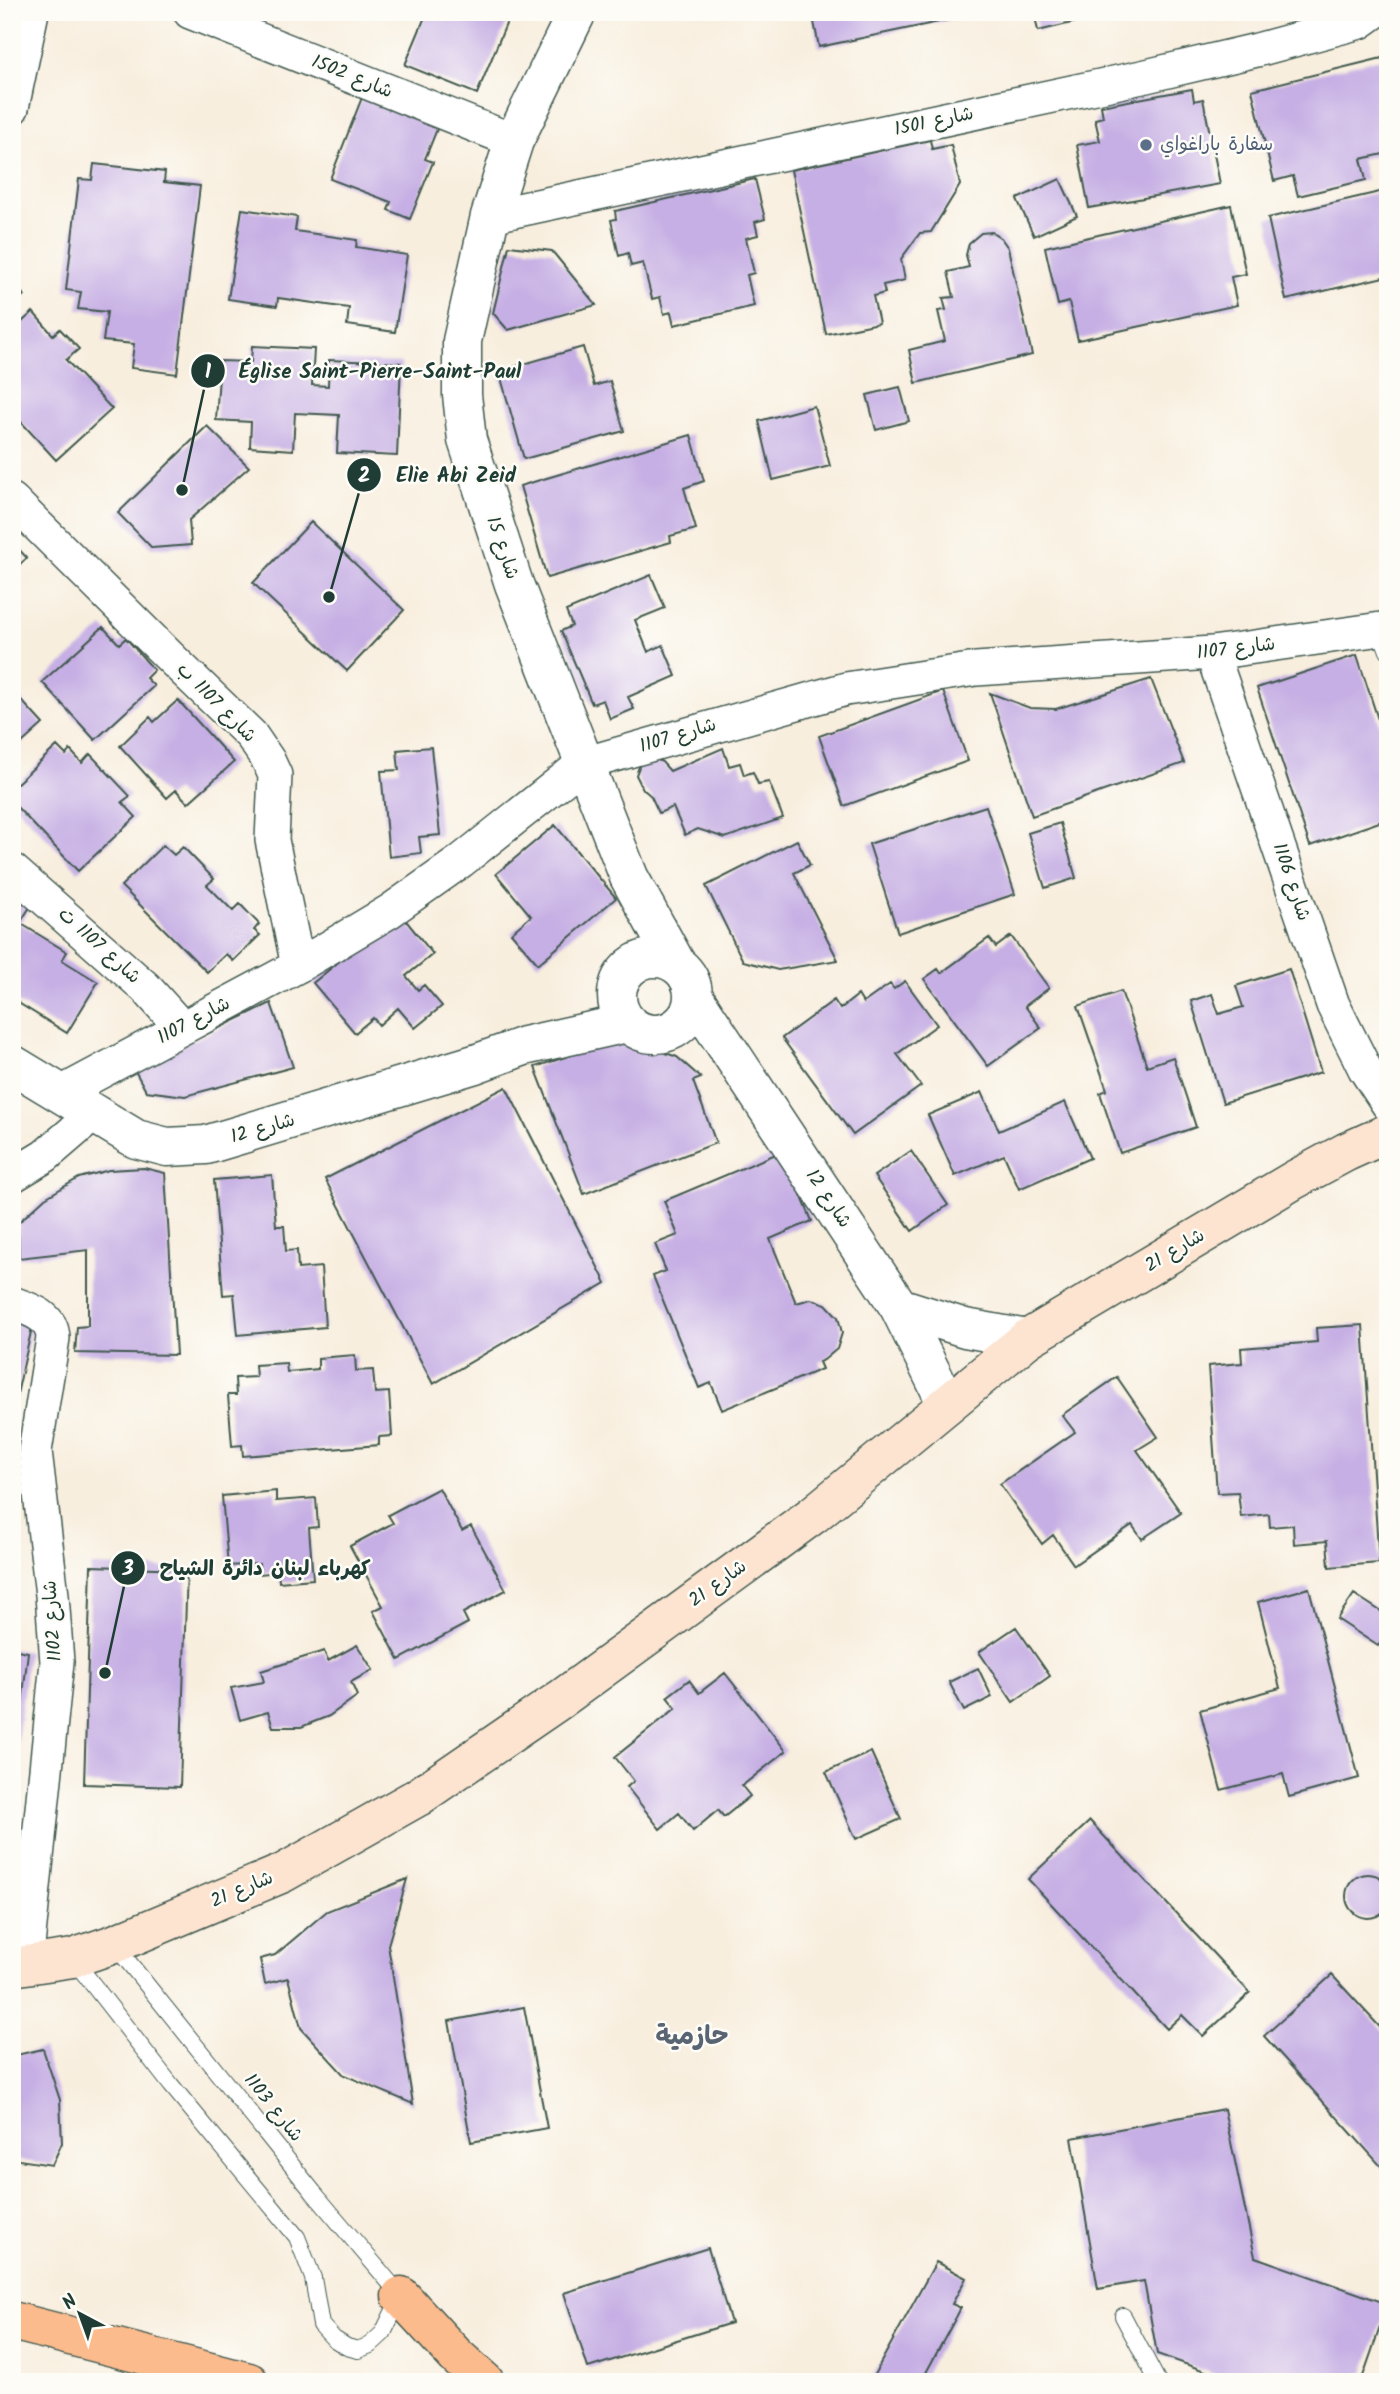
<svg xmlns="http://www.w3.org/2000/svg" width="1400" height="2394" viewBox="0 0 1400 2394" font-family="Kalam,'Playpen Sans Arabic',sans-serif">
  <rect width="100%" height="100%" fill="#fdfcf7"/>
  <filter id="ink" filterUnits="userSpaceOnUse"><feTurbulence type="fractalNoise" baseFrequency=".0143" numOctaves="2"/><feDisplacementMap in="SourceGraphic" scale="14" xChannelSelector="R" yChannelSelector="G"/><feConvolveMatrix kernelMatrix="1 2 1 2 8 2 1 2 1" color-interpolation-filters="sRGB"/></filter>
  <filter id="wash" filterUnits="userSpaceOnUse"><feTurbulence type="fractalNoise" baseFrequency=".00686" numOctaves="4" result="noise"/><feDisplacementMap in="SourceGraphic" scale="28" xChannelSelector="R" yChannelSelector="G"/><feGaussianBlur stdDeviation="1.57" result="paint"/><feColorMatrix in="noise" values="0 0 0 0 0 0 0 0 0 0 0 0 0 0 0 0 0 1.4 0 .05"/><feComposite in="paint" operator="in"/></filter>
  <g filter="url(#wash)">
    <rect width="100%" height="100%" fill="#f8eede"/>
    <g id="blocks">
      <path fill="#c6afe4" d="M427,12H511L477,94L405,65Z
        M812,12H982V13L819,47Z
        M1034,12H1114V13L1038,31Z
        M1382,58L1388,79V153L1361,159L1366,180L1298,196L1293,176L1274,181L1252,90Z
        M1192,89L1194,101L1203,99L1220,184L1089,208L1077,145L1100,141L1095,119L1103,117L1101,106Z
        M363,95L439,124L425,159L433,162L410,219L388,210L391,202L330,179Z
        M930,140L932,149L951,145L960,185L931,232L920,233L901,259L905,280L883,285L885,293L873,296L879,323L826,334L791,170Z
        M94,164L165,172L164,182L200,186L177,374L131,368L134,344L103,341L107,312L78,309L81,292L66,290L79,179L92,180Z
        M755,179L765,219L755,222L758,235L746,238L754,273L747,275L754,306L674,325L671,312L664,314L660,297L652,299L643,263L631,266L628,253L619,256L611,220L616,219L615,211Z
        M1060,179L1077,216L1034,236L1017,199Z
        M1388,190V276L1286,300L1268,218Z
        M1231,205L1246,274L1231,277L1237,305L1078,340L1069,302L1058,305L1045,247Z
        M242,209L297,217L295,231L357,240L356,247L407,255L395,332L347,325L349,308L278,298L277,306L228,299Z
        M992,232L1001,238L1008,248L1032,355L916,383L909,350L945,341L938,311L946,310L943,298L954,297L948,272L969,267L966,255L969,243L981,233Z
        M509,246L552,251L596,305L508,330L493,313Z
        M12,284L24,295L12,306Z
        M33,312L53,335L60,329L79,349L66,360L112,409L56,460L12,412V331Z
        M252,346L314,349L312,385L328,386L329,360L401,363L397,456L337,453L339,415L295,413L293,450L250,447L251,422L216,420L220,361L251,362Z
        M583,347L594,386L610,381L624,431L524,459L499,371Z
        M900,387L909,421L876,430L867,395Z
        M814,406L830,466L773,480L759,421Z
        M207,426L249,467L189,520L191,545L152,548L118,513Z
        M691,435L704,481L684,488L696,529L670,536L671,542L547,578L520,486Z
        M311,522L404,610L347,671L253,583Z
        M12,542L27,558L12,571Z
        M651,575L665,608L635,620L648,652L663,645L676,676L628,697L634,709L610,719L603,700L592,704L561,631L572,626L566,611Z
        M103,627L119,644L126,638L154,670L146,678L154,686L95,740L42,682Z
        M1357,655L1388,750V819L1310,846L1257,688Z
        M1151,679L1184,763L1032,816L990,693L1030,708L1056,709Z
        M12,690L43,724L12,752Z
        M943,691L968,761L844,806L819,736Z
        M178,700L234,762L188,803L176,790L167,798L120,746L150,717L154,722Z
        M57,746L66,755L70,750L82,763L90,754L130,796L122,802L136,817L78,871L12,802V788Z
        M431,747L440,835L419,837L421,853L389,857L381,771L399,770L397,750Z
        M723,748L729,766L740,763L744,775L753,772L758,784L769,782L783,818L725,838L698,829L685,835L673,807L659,813L651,796L643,789L636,775L640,764L652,757L662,762L670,771Z
        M986,806L1015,894L898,933L869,844Z
        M1060,823L1076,878L1045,888L1028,833Z
        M555,825L616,898L538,964L511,933L531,916L496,874Z
        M797,840L810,865L794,873L838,960L778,970L743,961L706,886Z
        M163,845L174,855L183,847L214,879L207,885L233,911L240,904L259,924L254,930L260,935L233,961L226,954L207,972L121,886Z
        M12,896L30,907L20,923L67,952L62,960L98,982L67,1033L12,999Z
        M399,912L433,954L406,976L418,990L424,985L442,1006L415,1028L398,1008L379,1025L373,1018L355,1033L313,983Z
        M1011,936L1049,988L1025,1006L1041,1028L988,1066L924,979L938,969L941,973L989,938L996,947Z
        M1289,969L1321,1072L1223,1103L1191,1001L1212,994L1219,1014L1243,1007L1236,986Z
        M905,981L937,1025L897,1054L921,1086L853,1135L782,1038L834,1000L840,1009L858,995L863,1003L890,984L894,989Z
        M1121,991L1147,1066L1173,1057L1196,1127L1120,1153L1100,1093L1107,1090L1078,1006Z
        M271,1003L293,1067L185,1096L146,1091L134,1069Z
        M608,1043L646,1046L677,1057L701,1078L693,1081L716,1143L584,1194L535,1067Z
        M506,1087L606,1283L433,1384L325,1179Z
        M982,1092L999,1131L1065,1102L1090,1158L1019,1189L1004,1155L955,1176L928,1115Z
        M783,1151L812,1221L770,1239L796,1303L811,1299L826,1304L838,1317L842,1333L837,1349L824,1360L819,1362L822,1369L722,1410L711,1383L699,1388L653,1276L666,1271L655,1244L678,1235L664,1201Z
        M911,1151L948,1205L912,1231L874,1176Z
        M144,1168L165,1173L176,1355L75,1353L77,1327L88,1326V1250L19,1258L18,1223L45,1198L79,1178L109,1170Z
        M272,1175L276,1226H284L286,1251L297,1250L298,1269L321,1267L325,1327L238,1335L234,1294L223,1295L214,1180Z
        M12,1309L35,1314L13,1412H12Z
        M1363,1325L1379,1563L1329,1567L1327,1541L1294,1544L1293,1525L1270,1527L1269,1514L1241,1517L1238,1492L1217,1493L1208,1366L1242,1363L1241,1348L1317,1342L1316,1328Z
        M355,1355L356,1371L373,1370L375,1393L389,1392L392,1436L379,1437V1445L243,1456L242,1445L232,1446L228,1395H236L235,1378L256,1377L255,1365L286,1363L287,1372L318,1369V1358Z
        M1117,1377L1158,1437L1137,1450L1181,1513L1142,1539L1132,1525L1074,1565L1053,1535L1042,1544L1000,1484L1075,1432L1062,1415Z
        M439,1488L462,1531L471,1526L506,1590L463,1613L468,1623L399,1660L373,1611L383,1606L350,1546L393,1523L388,1515Z
        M276,1491V1501L316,1498L318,1527L309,1528L313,1579L279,1582L278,1572L260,1574L259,1564L228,1566L222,1496Z
        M91,1566L187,1569L180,1787L84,1784Z
        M1309,1588L1359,1778L1289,1797L1283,1774L1221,1790L1200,1710L1280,1688L1258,1602Z
        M1354,1594L1388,1616V1632L1378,1646L1337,1619Z
        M1016,1627L1050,1676L1013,1702L979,1652Z
        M357,1645L373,1670L351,1682L357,1696L329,1716L301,1727H273L268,1712L240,1720L231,1688L264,1682L261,1671L324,1651L328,1661Z
        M12,1649L28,1652L14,1771H12Z
        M978,1668L992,1697L964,1711L949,1682Z
        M725,1673L786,1751L742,1786L750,1796L724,1817L718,1810L693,1831L679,1813L660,1829L627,1787L634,1781L615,1757L676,1708L667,1697L689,1680L699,1693Z
        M871,1752L901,1819L856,1839L826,1772Z
        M1090,1821L1250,1993L1203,2036L1182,2015L1167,2029L1028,1879Z
        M1346 1896a22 22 0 1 1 44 0a22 22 0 1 1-44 0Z
        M407,1879L388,1945L413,2104L344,2075L301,2028L288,1978L265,1984L260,1959L275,1955L327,1911Z
        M1332,1975L1388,2036V2174L1264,2036Z
        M524,2007L547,2128L471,2142L449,2021Z
        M43,2049L60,2100L62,2143L52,2165L12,2159V2056Z
        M1224,2109L1255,2257L1388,2304L1361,2382H1236L1157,2354L1144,2281L1098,2289L1072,2138Z
        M708,2248L731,2323L588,2368L564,2293Z
        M936,2262L966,2278L952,2304L961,2308L921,2382H870Z"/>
    </g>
  </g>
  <g filter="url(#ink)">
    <use href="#blocks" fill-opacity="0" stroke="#40584e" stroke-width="2"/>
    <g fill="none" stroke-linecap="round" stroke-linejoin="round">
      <g stroke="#40584e" stroke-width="18">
        <path id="service" d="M1380,629L1388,651
          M73,1959L171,2085L297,2237L313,2278L321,2325L334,2339L347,2347L358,2350L370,2345L383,2333L401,2296L314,2193L114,1944
          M1123,2316L1158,2382"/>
      </g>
      <g stroke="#40584e" stroke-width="36">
        <path id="minor" d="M190,12L514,141
          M12,108L32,12
          M490,216L1142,77L1257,50L1360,22L1374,12
          M12,500L173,660L251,735L268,760L275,775L272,840L298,966
          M1212,653L1333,1005L1365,1069L1388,1104
          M12,870L146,988L181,1027
          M59,1094L298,966L390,911L461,861L583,764L846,689L976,669L1212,653L1388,628
          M12,1176L45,1156L95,1113
          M12,1303C32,1310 52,1316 53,1338L35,1451L52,1595L57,1662L26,1965"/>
      </g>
      <g stroke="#40584e" stroke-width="41">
        <path id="tertiary" d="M577,12L514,141L490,216L462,341V395L467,440L514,584L629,877L677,965
          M617 996a38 38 0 1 1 76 0a38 38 0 1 1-76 0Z
          M693,996L899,1307L947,1404
          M12,1064L136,1139L167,1147L206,1145L475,1064L524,1046L627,1023
          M899,1307L965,1328L1027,1339"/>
      </g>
      <g stroke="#40584e" stroke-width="41">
        <path id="secondary" d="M12,1967L73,1958L114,1944L283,1873L418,1797L561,1699L813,1515L1027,1339L1294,1180L1346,1152L1388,1133"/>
      </g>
      <g stroke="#40584e" stroke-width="41">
        <path id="motorway" d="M401,2296L456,2356L485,2382
          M12,2321L249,2382"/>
      </g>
      <use href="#service" stroke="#fff" stroke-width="16"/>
      <use href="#minor" stroke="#fff" stroke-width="33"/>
      <use href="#tertiary" stroke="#fff" stroke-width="38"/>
      <use href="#secondary" stroke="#fde4d1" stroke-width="38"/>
      <use href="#motorway" stroke="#fbbb8d" stroke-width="38"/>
    </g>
  </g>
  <circle fill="#5c6f8a" stroke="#fdfcf7" stroke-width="2.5" cx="1146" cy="145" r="7"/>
  <g text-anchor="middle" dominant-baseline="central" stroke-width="5" stroke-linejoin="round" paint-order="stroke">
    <g font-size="19" fill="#1f3d34" stroke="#fdfcf7">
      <text transform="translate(352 77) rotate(22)">شارع 1502</text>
      <text transform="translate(934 122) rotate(-12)">شارع 1501</text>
      <text transform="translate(502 548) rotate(71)">شارع 15</text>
      <text transform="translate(1236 649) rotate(-7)">شارع 1107</text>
      <text transform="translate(216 703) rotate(45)">شارع 1107 ب</text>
      <text transform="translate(678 736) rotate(-17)">شارع 1107</text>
      <text transform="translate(1291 882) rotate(71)">شارع 1106</text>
      <text transform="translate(99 946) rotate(42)">شارع 1107 ت</text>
      <text transform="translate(194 1021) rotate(-28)">شارع 1107</text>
      <text transform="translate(263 1129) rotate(-16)">شارع 12</text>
      <text transform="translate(828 1199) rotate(56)">شارع 12</text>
      <text transform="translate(1175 1251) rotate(-31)">شارع 21</text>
      <text transform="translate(718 1584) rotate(-36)">شارع 21</text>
      <text transform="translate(53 1621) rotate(-94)">شارع 1102</text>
      <text transform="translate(242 1890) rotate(-23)">شارع 21</text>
      <text transform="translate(273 2108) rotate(51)">شارع 1103</text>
    </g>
    <g font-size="19" fill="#4e5e75" stroke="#fdfcf7" text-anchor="start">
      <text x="1160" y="145">سفارة باراغواي</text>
    </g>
    <g font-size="26" font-weight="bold" fill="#596572" stroke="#fdfcf7">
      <text x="692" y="2037">حازمية</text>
    </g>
  </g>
  <path fill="none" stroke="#1f3d34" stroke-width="2.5" d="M182 490L208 371M329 597L364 475M105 1673L128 1568"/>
  <g fill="#1f3d34" stroke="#fdfcf7" stroke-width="2.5">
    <circle cx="182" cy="490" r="7"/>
    <circle cx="329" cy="597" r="7"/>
    <circle cx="105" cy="1673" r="7"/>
    <circle cx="208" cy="371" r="18"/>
    <circle cx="364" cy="475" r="18"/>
    <circle cx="128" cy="1568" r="18"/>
  </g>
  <g font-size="21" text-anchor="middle" font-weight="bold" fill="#fff">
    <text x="208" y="378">1</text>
    <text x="364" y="482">2</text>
    <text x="128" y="1575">3</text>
  </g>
  <g font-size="21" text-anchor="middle" font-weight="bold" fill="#1f3d34" stroke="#fdfcf7" stroke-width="5" stroke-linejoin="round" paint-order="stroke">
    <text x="380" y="378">Église Saint-Pierre-Saint-Paul</text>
    <text x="456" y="482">Elie Abi Zeid</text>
    <text x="265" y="1575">كهرباء لبنان دائرة الشياح</text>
  </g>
  <rect width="1400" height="2394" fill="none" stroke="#fdfcf7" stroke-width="42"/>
  <g transform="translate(80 2314) rotate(319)" stroke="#fdfcf7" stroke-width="5" paint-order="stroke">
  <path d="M0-5L12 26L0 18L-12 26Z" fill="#1f3d34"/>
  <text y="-10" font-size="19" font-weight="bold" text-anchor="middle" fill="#1f3d34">N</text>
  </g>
</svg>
